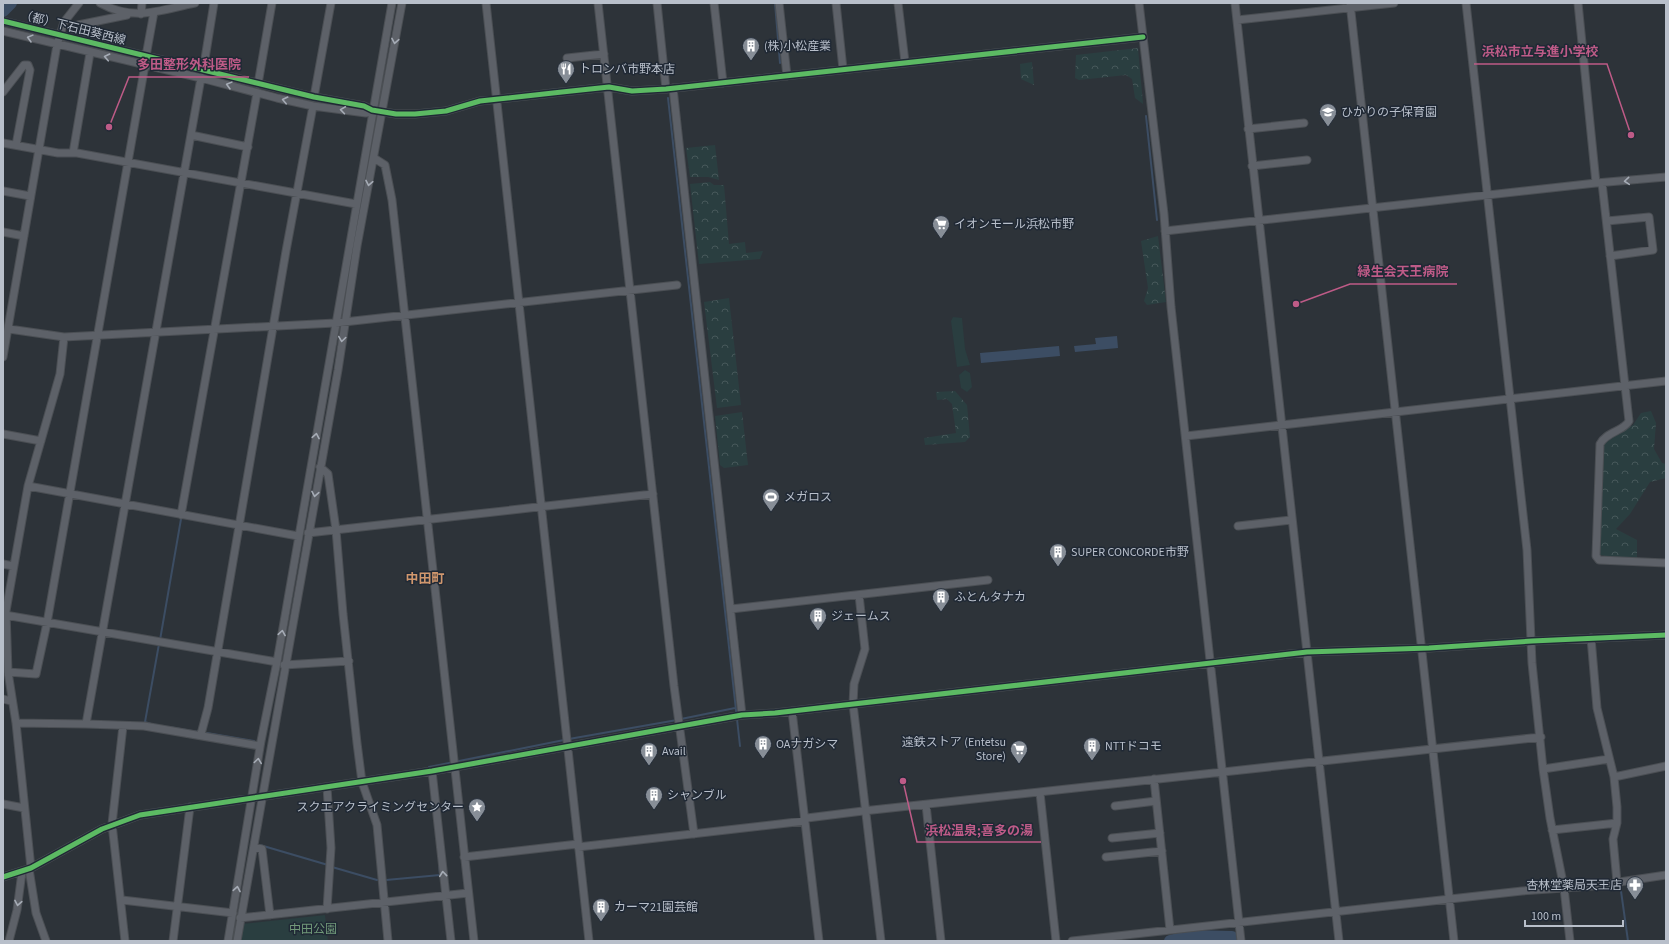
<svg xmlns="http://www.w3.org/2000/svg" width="1669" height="944" viewBox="0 0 1669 944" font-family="'Source Sans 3','Noto Sans JP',sans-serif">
  <defs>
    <pattern id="forest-crowns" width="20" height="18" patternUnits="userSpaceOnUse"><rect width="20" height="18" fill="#2a3e40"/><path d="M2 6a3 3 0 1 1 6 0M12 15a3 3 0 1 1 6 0" fill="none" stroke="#47585a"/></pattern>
  </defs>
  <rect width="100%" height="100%" fill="#2d3339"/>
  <path fill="#2a3e40" d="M953,317L962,318L965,349L970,365L957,367L951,321Z
    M965,370L970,373L972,387L967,392L961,388L959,375Z
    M325,915L328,941H239L242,924Z"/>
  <path fill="url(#forest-crowns)" d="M1138,48L1143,104L1135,98L1132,79L1126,75L1079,80L1075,78L1076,55Z
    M1032,62L1034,85L1021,79L1020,64Z
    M715,145L719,180L708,177H690L686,148Z
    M710,182L714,185H724L729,244L745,242L746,253L763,251L760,259L699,264L690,184Z
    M1158,236L1166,302L1147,305L1144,301L1148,288L1141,241Z
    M729,298L741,405L717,408L704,302Z
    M955,391L967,405L970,437L965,442L925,445L924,438L956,433L952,404L947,399L937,400L936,392Z
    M1651,411L1656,423L1654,449L1662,463L1666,464V478L1650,482L1630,514L1616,529L1637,540V562L1595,554L1600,442L1633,425L1641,413Z
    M742,412L748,465L724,468L720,465L715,416Z"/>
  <path fill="#3c4d63" d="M1117,336L1118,348L1075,352L1074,346L1096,344L1095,338Z
    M1059,346L1060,356L981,363L980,353Z"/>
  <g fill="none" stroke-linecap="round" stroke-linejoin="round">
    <path stroke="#3c4d63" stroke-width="2" d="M775,3L780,63
      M668,98L740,746
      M1146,116L1157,220
      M160,640L181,519
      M681,719L735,708
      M151,724L145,722L159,644
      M169,727L198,732
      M207,733L254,741
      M569,739L677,720
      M429,771V767L564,740
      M260,845L328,865
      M332,867L377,880
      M386,880L440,875L439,862
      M1621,891L1628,941"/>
    <path stroke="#3c4d63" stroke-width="12" d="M3,11L11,3
      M1170,941L1190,936L1232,937V941"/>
    <g stroke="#4b4f54" stroke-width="9">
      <path id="minor" d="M100,3C134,22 160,10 195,3
        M486,3L589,941
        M598,3L674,686L694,834
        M657,3L666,89
        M714,3L723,83
        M779,3L787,76
        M836,3L843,69
        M898,3L905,62
        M1139,3L1164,214L1171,307L1241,941
        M1235,3L1339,941
        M1350,3L1454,941
        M1466,3L1527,550L1532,663L1543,769L1550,818L1564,888L1570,941
        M1578,3L1596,183
        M141,14L142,3
        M1237,20L1394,3
        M3,21L314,97L364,106L372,110L396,114H415L446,111L480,101L562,92L609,87L632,91L666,89L1143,37
        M78,25L127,15
        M3,31L201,78L277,98L313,106L366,113L372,110
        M146,56L154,12
        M567,58L604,54
        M203,71L214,3
        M258,84L272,3
        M673,88L742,715
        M3,92L24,65H28L30,70L16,145
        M314,97L331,3
        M1248,129L1304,123
        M191,135L248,147
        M3,143L58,153H77L356,204
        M73,153L90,53
        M374,158L385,165L392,200L474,941
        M1252,166L1307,160
        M1602,183L1629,421C1624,431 1606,432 1600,444L1596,556L1599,560L1666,563
        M3,191L30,196
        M1607,221L1649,217L1653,250L1610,256
        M1165,231L1596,183L1666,177
        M3,232L24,236
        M9,329L64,337L60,374L28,486L6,611L8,672L16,723L31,868
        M64,337L335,323L677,285
        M3,357L57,45L64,22L79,3
        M3,434L41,441
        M1186,436L1666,381
        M320,467L328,474L336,530L343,614L357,743L362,782L377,825L388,941
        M28,486L298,536
        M181,515L257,93
        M1238,526L1291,520
        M308,533L653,494
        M3,564L13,566
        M859,595L865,649L854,684L853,704L881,941
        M731,609L988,580
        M5,615L277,662
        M1591,638L1597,708L1614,777L1617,807V823L1613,839L1617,882
        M284,665L349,661
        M8,672L36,674L47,623L145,65
        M3,699L11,701
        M792,711L819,941
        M16,723L86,724L201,78
        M86,724L144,726L260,746
        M123,726L112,824L125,941
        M201,734L208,708L286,251L313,106
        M1543,769L1609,759
        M432,771L451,941
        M1223,772L1541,737
        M1614,777L1666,766
        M1154,779L1170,930
        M1040,793L1056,941
        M3,804L24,808
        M926,805L941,941
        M1115,806L1156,801
        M1552,830L1617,823
        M1112,838L1160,833
        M254,847L262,849L270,915
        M578,847L805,821L807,818L863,811L1223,772
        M464,857L578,844
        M1106,857L1162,851
        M29,869L36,913L46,941
        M3,877L31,868L102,829L140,815L432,771L742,715L775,713L1307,652L1429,648L1532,641L1666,635
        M122,900L233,913
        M327,909L331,848L327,787
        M240,918L468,893
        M9,941L17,910L22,872
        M173,941L190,807
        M228,941L261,741L277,662L392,3
        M237,941L338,370L357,246L402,3
        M1072,941L1522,891L1593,886L1666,875"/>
    </g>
    <use href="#minor" stroke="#5d6168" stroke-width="7"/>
    <g stroke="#202935" stroke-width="8">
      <path id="cycleway" d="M3,21L314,97L364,106L372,110L396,114H415L446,111L480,101L562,92L609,87L632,91L666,89L1143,37
        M3,877L31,868L102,829L140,815L432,771L742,715L775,713L1307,652L1429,648L1532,641L1666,635"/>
    </g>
    <use href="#cycleway" stroke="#5cba63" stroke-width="5"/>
  </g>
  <defs><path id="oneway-chevron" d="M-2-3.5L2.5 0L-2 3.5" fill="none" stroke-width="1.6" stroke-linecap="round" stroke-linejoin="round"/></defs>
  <g stroke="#a6acb6">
    <use href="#oneway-chevron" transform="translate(30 38) rotate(-165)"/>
    <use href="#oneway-chevron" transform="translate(395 41) rotate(100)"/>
    <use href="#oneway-chevron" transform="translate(107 57) rotate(-168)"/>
    <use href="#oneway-chevron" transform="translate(229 85) rotate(-165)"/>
    <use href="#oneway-chevron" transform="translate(285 100) rotate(-167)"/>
    <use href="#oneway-chevron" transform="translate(343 110) rotate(-172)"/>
    <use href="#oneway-chevron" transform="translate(1627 181) rotate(175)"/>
    <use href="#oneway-chevron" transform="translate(369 183) rotate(101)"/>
    <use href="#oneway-chevron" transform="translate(342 339) rotate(98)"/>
    <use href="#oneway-chevron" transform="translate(316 436) rotate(-80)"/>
    <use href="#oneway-chevron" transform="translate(315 494) rotate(100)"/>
    <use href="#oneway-chevron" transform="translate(282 633) rotate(-81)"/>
    <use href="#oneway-chevron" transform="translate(258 761) rotate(-82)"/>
    <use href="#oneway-chevron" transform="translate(443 874) rotate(-96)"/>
    <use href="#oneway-chevron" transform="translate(237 889) rotate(-80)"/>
    <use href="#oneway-chevron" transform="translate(18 903) rotate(100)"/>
  </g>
  <defs>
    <g id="building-pin" transform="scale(0.9)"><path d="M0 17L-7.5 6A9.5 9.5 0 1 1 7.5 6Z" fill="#878e97" stroke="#202935"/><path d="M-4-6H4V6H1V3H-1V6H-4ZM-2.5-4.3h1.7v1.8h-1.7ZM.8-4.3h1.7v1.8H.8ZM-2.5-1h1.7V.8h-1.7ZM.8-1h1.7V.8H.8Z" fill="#fff"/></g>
    <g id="restaurant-pin" transform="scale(0.9)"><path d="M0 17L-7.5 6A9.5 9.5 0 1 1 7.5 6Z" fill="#878e97" stroke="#202935"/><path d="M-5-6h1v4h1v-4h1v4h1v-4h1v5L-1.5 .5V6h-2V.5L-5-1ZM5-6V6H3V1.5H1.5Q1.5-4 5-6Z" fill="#fff"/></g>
    <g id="school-pin" transform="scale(0.9)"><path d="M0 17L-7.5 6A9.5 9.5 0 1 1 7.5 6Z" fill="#878e97" stroke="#202935"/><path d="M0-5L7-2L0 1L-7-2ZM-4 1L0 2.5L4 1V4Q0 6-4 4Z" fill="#fff"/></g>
    <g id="supermarket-pin" transform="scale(0.9)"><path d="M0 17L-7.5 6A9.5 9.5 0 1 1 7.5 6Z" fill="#878e97" stroke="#202935"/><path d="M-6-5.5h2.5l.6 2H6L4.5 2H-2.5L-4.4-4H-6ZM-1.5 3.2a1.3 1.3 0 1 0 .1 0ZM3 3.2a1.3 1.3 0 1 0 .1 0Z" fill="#fff"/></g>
    <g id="stadium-pin" transform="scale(0.9)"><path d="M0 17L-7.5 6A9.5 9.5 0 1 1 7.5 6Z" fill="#878e97" stroke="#202935"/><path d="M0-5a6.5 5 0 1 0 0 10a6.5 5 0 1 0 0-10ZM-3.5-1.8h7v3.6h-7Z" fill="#fff"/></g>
    <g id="sight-pin" transform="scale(0.9)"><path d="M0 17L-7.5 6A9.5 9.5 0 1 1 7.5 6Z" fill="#878e97" stroke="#202935"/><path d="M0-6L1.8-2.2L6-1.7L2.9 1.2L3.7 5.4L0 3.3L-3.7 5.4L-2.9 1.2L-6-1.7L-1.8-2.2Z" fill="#fff"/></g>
    <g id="pharmacy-pin" transform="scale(0.9)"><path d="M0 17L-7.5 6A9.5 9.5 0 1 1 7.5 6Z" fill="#878e97" stroke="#202935"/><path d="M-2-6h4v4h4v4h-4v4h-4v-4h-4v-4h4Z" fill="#fff"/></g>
  </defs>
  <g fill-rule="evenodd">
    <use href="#building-pin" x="751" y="46"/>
    <use href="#restaurant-pin" x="566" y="69"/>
    <use href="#school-pin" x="1328" y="112"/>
    <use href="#supermarket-pin" x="941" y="224"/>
    <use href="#stadium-pin" x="771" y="497"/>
    <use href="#building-pin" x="1058" y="552"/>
    <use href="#building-pin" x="941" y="597"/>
    <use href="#building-pin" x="818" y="616"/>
    <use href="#building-pin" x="763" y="744"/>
    <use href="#building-pin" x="1092" y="746"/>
    <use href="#supermarket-pin" x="1019" y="749"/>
    <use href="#building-pin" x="649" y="751"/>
    <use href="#building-pin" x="654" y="795"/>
    <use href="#sight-pin" x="477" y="807"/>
    <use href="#pharmacy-pin" x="1635" y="885"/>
    <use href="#building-pin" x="601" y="907"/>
  </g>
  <g text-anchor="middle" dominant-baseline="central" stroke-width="3" stroke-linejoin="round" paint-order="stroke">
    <g font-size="12" fill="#b8bfca" stroke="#202935">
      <text transform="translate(73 28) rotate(14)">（都）下石田葵西線</text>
    </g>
    <g font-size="12" fill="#b8bfca" stroke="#202935" text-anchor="start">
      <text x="764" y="46">(株)小松産業</text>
      <text x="579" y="69">トロンバ市野本店</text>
      <text x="1341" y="112">ひかりの子保育園</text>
      <text x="954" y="224">イオンモール浜松市野</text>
      <text x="784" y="497">メガロス</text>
      <text x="1071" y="552">SUPER CONCORDE市野</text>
      <text x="954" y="597">ふとんタナカ</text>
      <text x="831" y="616">ジェームス</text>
      <text x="1006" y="742" text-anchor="end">遠鉄ストア (Entetsu<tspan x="1006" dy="14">Store)</tspan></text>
      <text x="776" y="744">OAナガシマ</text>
      <text x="1105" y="746">NTTドコモ</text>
      <text x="662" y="751">Avail</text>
      <text x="667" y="795">シャンブル</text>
      <text x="464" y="807" text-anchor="end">スクエアクライミングセンター</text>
      <text x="1622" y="885" text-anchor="end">杏林堂薬局天王店</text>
      <text x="614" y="907">カーマ21園芸館</text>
    </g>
    <g font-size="12" fill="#719979" stroke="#202935">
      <text x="313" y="929">中田公園</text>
    </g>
    <g font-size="13" font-weight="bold" fill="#d0976d" stroke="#202935">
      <text x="425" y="579">中田町</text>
    </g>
  </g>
  <path fill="none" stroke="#be5b87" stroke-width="1.5" d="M1631 135L1607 64H1474M109 127L129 77H249M1296 304L1350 284H1457M903 781L917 842H1041"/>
  <g fill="#be5b87" stroke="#202935" stroke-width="1.5">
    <circle cx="1631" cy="135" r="4"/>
    <circle cx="109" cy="127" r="4"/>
    <circle cx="1296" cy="304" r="4"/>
    <circle cx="903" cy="781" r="4"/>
  </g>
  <g font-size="13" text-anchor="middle" font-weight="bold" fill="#be5b87" stroke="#202935" stroke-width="3" stroke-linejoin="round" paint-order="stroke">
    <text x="1540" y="56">浜松市立与進小学校</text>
    <text x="189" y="69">多田整形外科医院</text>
    <text x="1403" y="276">緑生会天王病院</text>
    <text x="979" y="835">浜松温泉;喜多の湯</text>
  </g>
  <rect width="1669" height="944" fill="none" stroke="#b8bfca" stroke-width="8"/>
  <path d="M1525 920v6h98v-6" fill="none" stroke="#b8bfca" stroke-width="2"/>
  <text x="1531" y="920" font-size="12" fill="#b8bfca" stroke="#202935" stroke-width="3" paint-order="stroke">100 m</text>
</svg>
